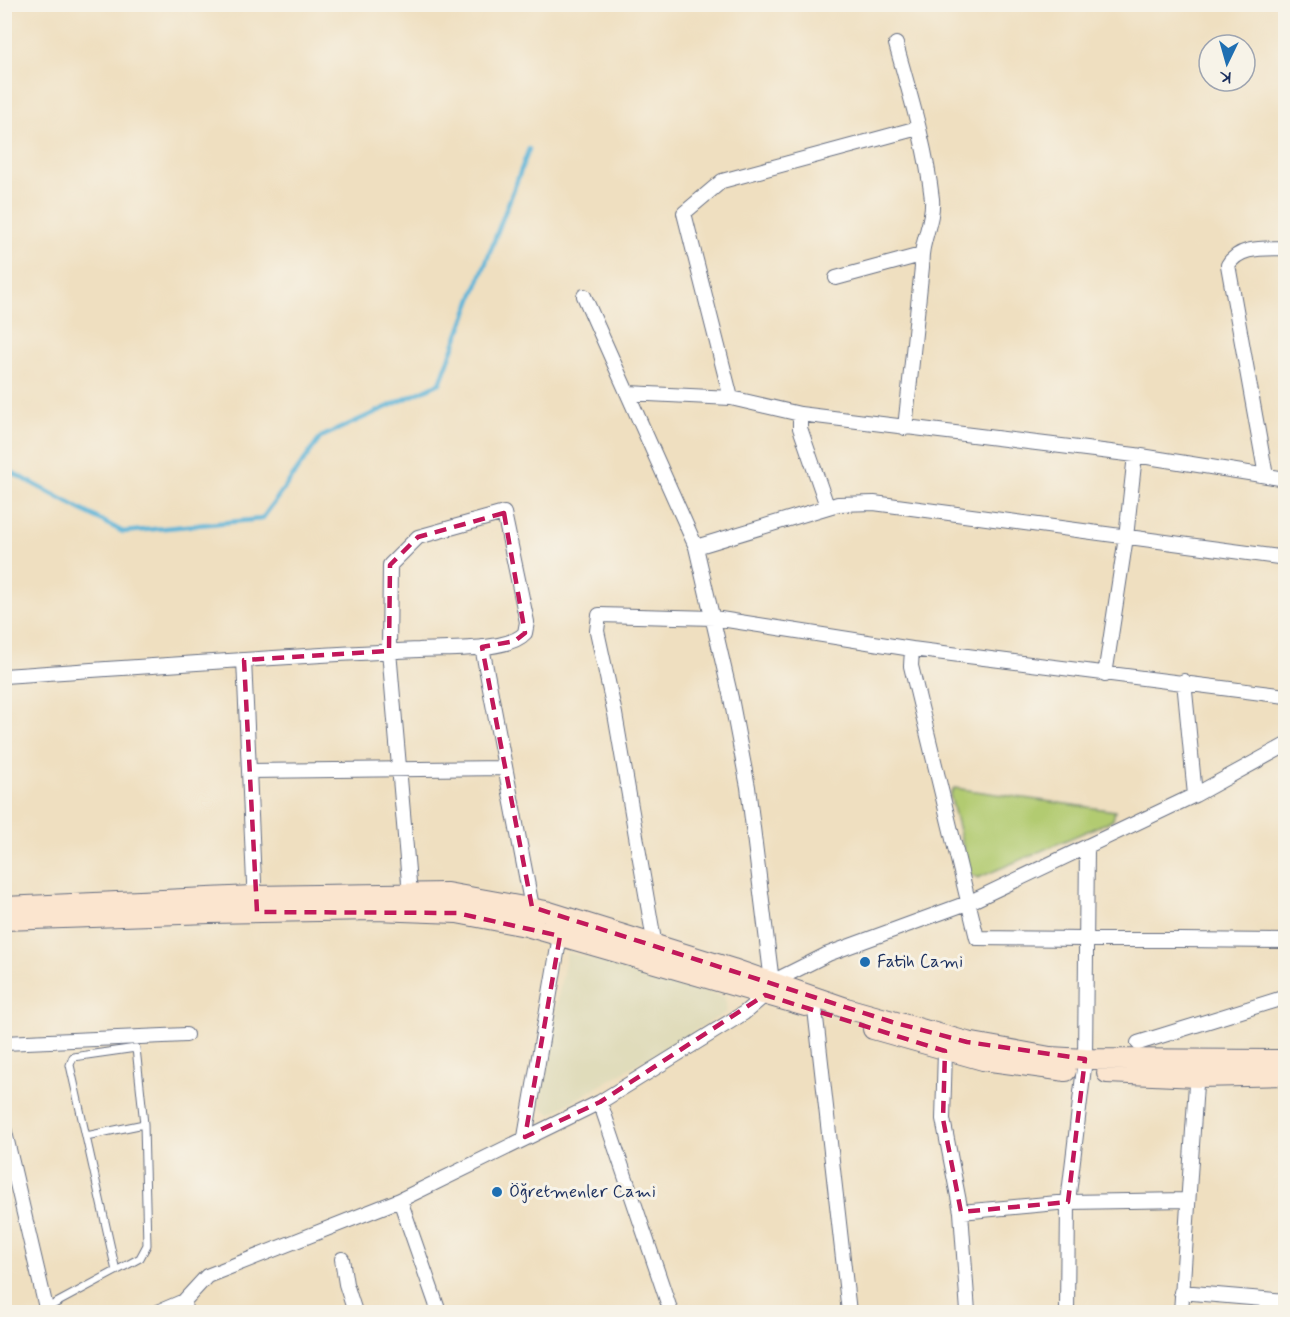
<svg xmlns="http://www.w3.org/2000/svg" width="1290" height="1317" viewBox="0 0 1290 1317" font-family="Mynerve,sans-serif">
  <rect width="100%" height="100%" fill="#f7f3e8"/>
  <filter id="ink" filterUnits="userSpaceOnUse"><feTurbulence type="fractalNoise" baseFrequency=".0167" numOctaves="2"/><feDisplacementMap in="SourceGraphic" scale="12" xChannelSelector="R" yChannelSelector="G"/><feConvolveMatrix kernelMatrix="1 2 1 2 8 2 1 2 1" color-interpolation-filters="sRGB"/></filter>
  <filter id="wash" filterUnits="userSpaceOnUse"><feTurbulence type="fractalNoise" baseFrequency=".008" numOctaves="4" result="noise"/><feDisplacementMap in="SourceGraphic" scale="24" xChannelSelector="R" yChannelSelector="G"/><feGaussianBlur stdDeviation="1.35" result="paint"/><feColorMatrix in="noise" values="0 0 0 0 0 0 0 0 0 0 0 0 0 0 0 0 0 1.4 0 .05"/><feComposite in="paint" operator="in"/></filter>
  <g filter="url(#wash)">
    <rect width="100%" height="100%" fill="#efdfc0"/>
    <path fill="#e0dcbb" d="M567,952L725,997L727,1012L551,1114L537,1104Z"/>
    <path fill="#b2cb71" stroke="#667d68" stroke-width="1.5" d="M954,788L1115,811L1113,820L978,878L970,874L950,795Z"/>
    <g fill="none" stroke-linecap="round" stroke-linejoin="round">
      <path stroke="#5ab4d8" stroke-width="4.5" d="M4,468L123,532L262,519L321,437L440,383L529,149"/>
    </g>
  </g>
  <g filter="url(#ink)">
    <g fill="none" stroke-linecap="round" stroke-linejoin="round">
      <g stroke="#656d80" stroke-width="9">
        <path id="service" d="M86,1136L144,1124
          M47,1308L140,1258L147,1245L144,1124L136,1048L73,1057L70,1065L116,1271"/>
      </g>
      <g stroke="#656d80" stroke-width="16">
        <path id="minor" d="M896,44C910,95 926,146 932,199C934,222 919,244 922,267L905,428
          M836,278L921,255
          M628,393L731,398L800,414L1135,455L1286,479
          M731,398L684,213L722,181L918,128
          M800,414V428L827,506
          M1266,476L1228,265C1240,245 1265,249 1286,248
          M696,547L838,504L874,503L1286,558
          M482,647L532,907
          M244,660L255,904
          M1105,675L1126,537L1135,455
          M4,676C143,667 281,656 419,650C445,648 508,652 525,633L527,622L504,513L418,537L390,565L389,651L410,894
          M1184,681L1195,795
          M1286,696L912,649L911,666L977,938L1286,941
          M250,771L505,768
          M655,946L615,714L597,631L599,615L714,618L912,649
          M772,982L828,954L970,902L1195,795L1286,745
          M815,1009L849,1312
          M4,1043L186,1035
          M1138,1043L1286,997
          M945,1051L943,1119L961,1212L968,1312
          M600,1102L671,1312
          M4,1128L47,1312
          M525,1137L560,936
          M400,1200L439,1312
          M961,1212L1068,1202L1187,1200
          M342,1259L346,1284L355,1312
          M1181,1292L1286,1301
          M158,1312L184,1301
          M185,1312L184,1301L207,1276L400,1200L600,1102L744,1013L765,995L772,982L748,787L731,698L696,547L584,296
          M1067,1312L1068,1202L1085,1059L1087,846
          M1181,1312L1197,1069"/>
      </g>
      <g stroke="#656d80" stroke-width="22">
        <path id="secondary" d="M4,907L253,896L447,893L546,911L733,969L846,1008L967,1042L1050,1057L1085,1059L1286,1060
          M4,920L210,913L375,910L457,913L526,926L805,1006
          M873,1029L983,1060L1066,1071
          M1107,1073L1198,1077L1286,1075"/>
      </g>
      <use href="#service" stroke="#fff" stroke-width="7"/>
      <use href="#minor" stroke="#fff" stroke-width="14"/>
      <use href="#secondary" stroke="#fbe5cf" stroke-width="20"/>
    </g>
  </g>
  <path fill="none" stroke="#c2185b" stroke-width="4.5" stroke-dasharray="12 8" stroke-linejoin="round" d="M504,513L525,633L515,641L482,647L532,907L892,1022L967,1042L1085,1059L1068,1202L961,1212L943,1119L945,1051L765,995L600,1102L525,1137L560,936L457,913L257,912L244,660L389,651L390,565L418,537Z"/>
  <g fill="#1f6fb2" stroke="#f7f3e8" stroke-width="2">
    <circle cx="865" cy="962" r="6"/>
    <circle cx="497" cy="1192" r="6"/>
  </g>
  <g text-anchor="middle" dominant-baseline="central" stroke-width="6" stroke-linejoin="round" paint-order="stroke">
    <g font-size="18" fill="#1b2f5e" stroke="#f7f3e8" text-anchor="start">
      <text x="877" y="962">Fatih Cami</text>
      <text x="509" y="1192">Öğretmenler Cami</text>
    </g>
  </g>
  <rect width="1290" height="1317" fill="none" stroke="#f7f3e8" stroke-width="24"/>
  <g transform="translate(1227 63) rotate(185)"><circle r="28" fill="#f7f3e8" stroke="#9fa5b1" stroke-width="1.5"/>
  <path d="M0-4.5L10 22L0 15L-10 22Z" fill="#1f6fb2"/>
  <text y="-9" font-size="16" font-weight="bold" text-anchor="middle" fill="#1b2f5e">K</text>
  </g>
</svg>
